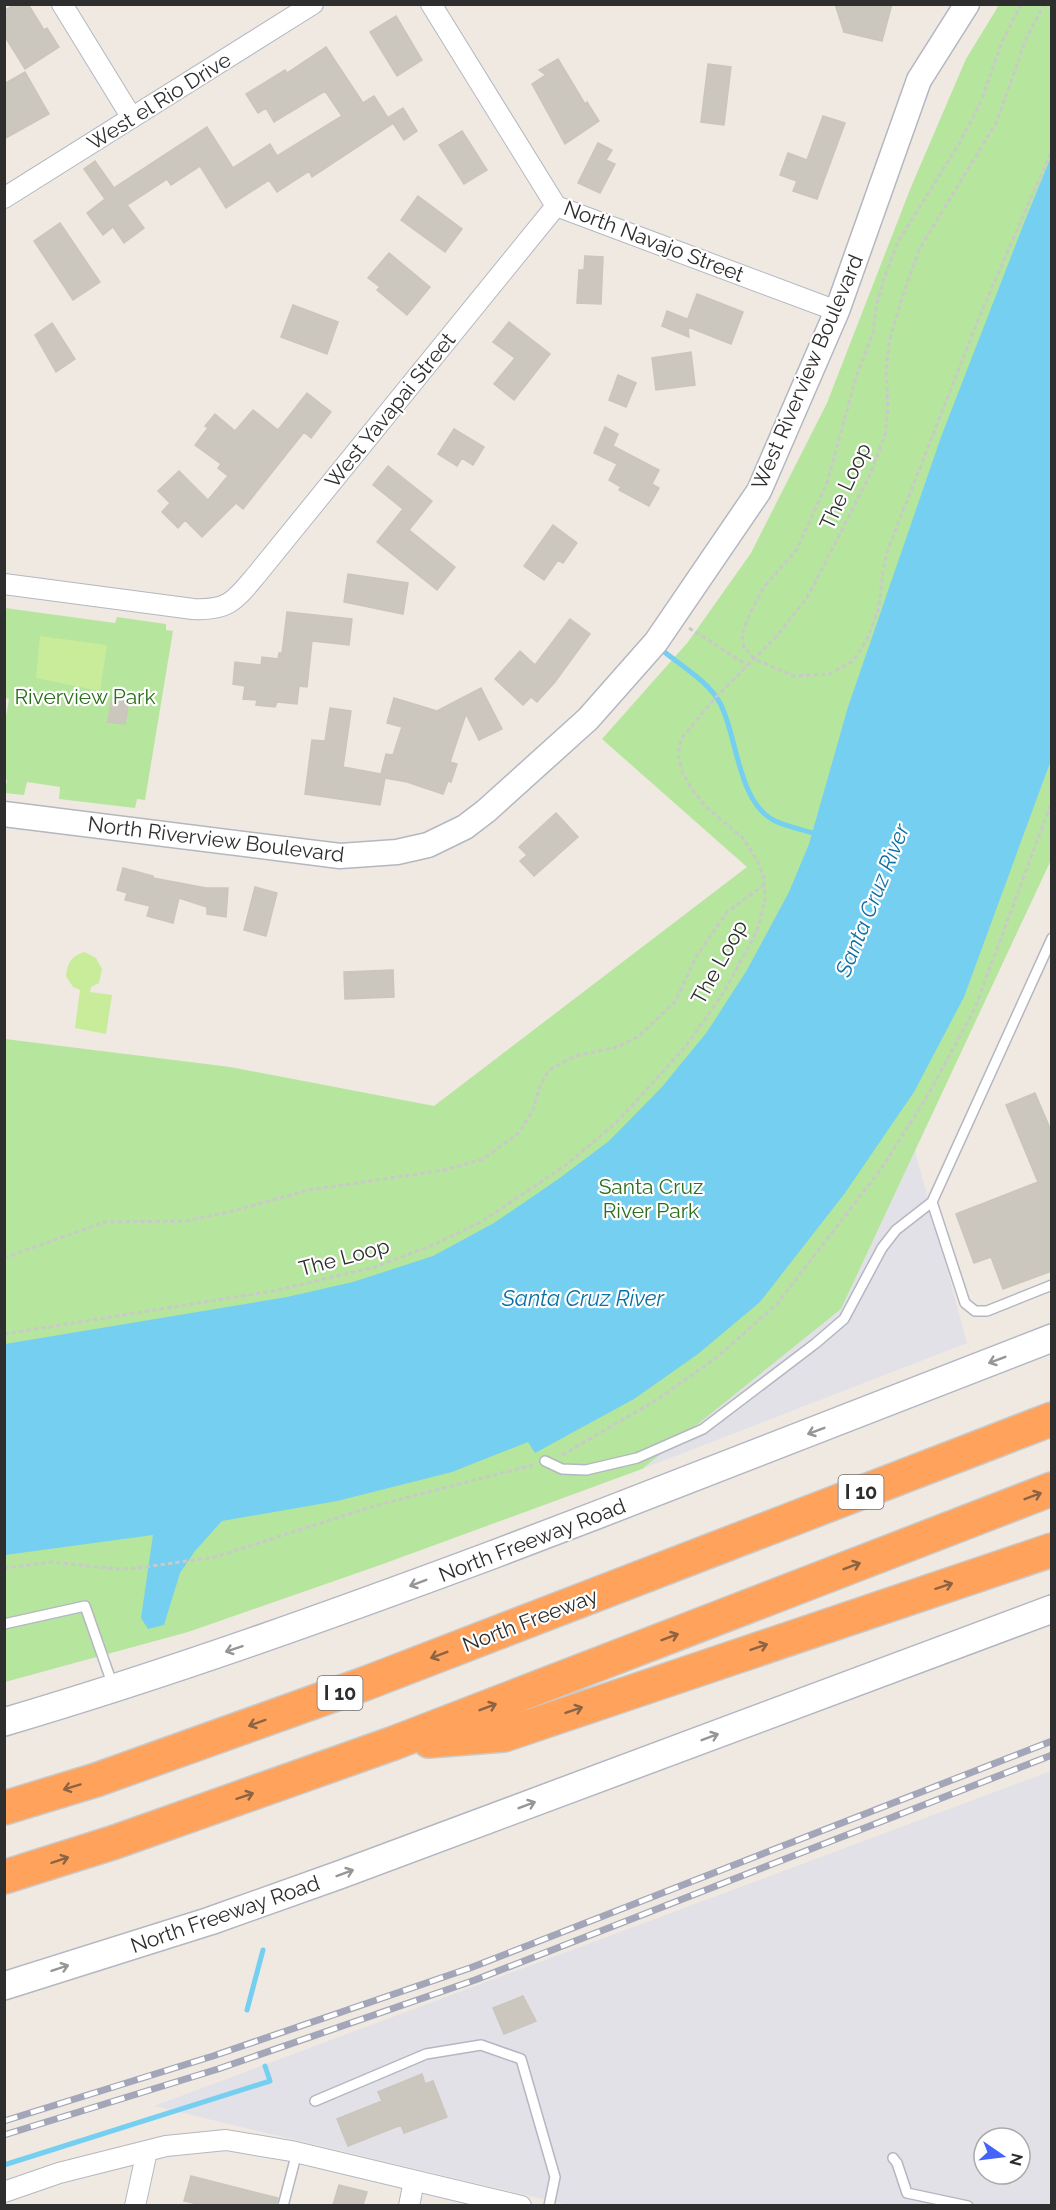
<svg xmlns="http://www.w3.org/2000/svg" width="1056" height="2210" viewBox="0 0 1056 2210" font-family="Raleway,sans-serif">
  <rect width="100%" height="100%" fill="#efe9e1"/>
  <path fill="#e3e1e8" fill-rule="evenodd" d="M915,1151L967,1343L642,1469L841,1309Z
    M1051,1771V2205H568L154,2106ZM984,2138H1020V2174H984Z"/>
  <path fill="#b6e59e" d="M999,5H1051V860L841,1309L642,1469L383,1564L188,1632L5,1682V1039L230,1067L434,1106L747,867L602,739L688,642L751,553L827,403L911,187L966,59Z
    M5,608L115,623L117,617L166,624V630L173,631L145,800L137,799L135,808L59,799L60,787L27,782L24,795L5,793L7,780L5,779V722L9,699L5,698Z"/>
  <path fill="#c9ec9a" d="M40,636L107,645L100,691L36,678Z
    M85,952L96,958L102,969L99,983L91,987L90,992L112,995L106,1034L75,1028L80,990L73,987L66,976C68,962 71,956 85,952Z"/>
  <path fill="#75cff0" d="M1051,157V760L964,997L914,1092L845,1193L760,1302L698,1354L634,1399L535,1453L528,1442L452,1472L337,1501L222,1521L195,1551L180,1573L164,1625L148,1629L141,1618L153,1535L5,1555V1344L287,1297L353,1282L433,1256L494,1223L557,1180L609,1141L662,1087L707,1032L747,970L789,892L809,844L848,707L941,437L1026,218Z"/>
  <g fill="none" stroke-linecap="round" stroke-linejoin="round">
    <path stroke="#75cff0" stroke-width="5" d="M662,650C680,665 708,681 720,703C738,737 737,802 775,821C788,827 805,830 819,835
      M247,2010L263,1950
      M4,2165L270,2081L265,2066"/>
  </g>
  <path fill="#cbc7bf" stroke="#cbc5ba" stroke-width="1.5" d="M15,4H28L44,30L47,28L59,47L25,69L4,35V11Z
    M835,4H892L882,41L844,32Z
    M396,16L422,60L397,76L370,32Z
    M326,47L363,103L374,96L392,124L312,177L309,171L277,192L269,180L226,208L200,166L171,185L167,179L127,205L144,228L124,243L113,227L103,235L87,213L105,199L84,169L95,161L114,188L207,127L233,168L270,144L277,156L342,116L325,91L274,122L266,108L258,113L246,94L285,70L287,73Z
    M558,59L585,104L587,102L599,121L565,144L532,84L546,75L539,70Z
    M708,64L731,67L724,125L701,122Z
    M25,72L49,114L4,139V84Z
    M403,108L417,131L404,140L389,117Z
    M823,116L845,123L817,199L793,191L797,181L780,175L788,153L807,160Z
    M462,131L487,170L464,184L439,145Z
    M598,143L612,150L606,160L615,164L600,193L578,183Z
    M418,196L462,229L445,252L401,220Z
    M60,223L100,282L73,300L34,241Z
    M389,253L430,287L407,315L377,290L380,287L368,278Z
    M585,256L603,257L601,304L577,303L579,270H584Z
    M697,294L743,312L731,344L688,327L689,337L662,326L667,311L687,319V321Z
    M293,305L338,322L327,354L281,337Z
    M509,322L550,354L514,400L494,384L515,358L493,342Z
    M52,323L75,359L56,372L35,335Z
    M691,352L695,385L656,390L652,358Z
    M618,375L636,383L626,407L609,400Z
    M307,393L331,412L311,438L304,432L243,509L236,503L202,537L185,520L178,528L162,512L170,503L158,491L179,471L208,500L228,476L218,468L221,464L195,445L208,428L205,426L215,414L235,431L253,410L278,430Z
    M605,427L618,434L613,446L659,470L652,484L659,488L649,506L619,490L621,487L609,480L617,464L594,453Z
    M454,429L484,447L473,465L462,458L457,466L438,454Z
    M388,466L432,501L409,530L455,567L437,590L377,542L403,509L373,485Z
    M553,525L577,543L563,563L558,560L544,580L524,566Z
    M348,574L408,583L403,614L344,602Z
    M287,612L352,619L349,645L312,641L307,687L299,686L297,704L277,702L275,707L256,705L257,700L243,699L245,686L233,684L235,662L261,665L262,657L278,659L279,653H282Z
    M570,619L590,634L555,682L537,702L531,697L523,705L495,679L520,651L535,665Z
    M481,688L502,729L479,740L466,714L450,762L457,764L451,782L448,781L443,794L407,782L385,778L380,805L305,794L312,740L325,741L330,708L351,711L343,767L381,774L386,754L393,755L402,727L387,723L394,698L437,711Z
    M112,696L129,700L125,724L108,722Z
    M556,813L578,837L534,876L520,861L527,855L519,847Z
    M123,868L153,876V878L206,888H228L226,917L207,914V907L179,898L173,923L147,916L150,906L125,900L127,893L117,890Z
    M255,887L277,893L266,936L244,930Z
    M393,970L394,997L345,999L344,972Z
    M1035,1093L1052,1133V1271L1003,1289L991,1257L974,1263L956,1214L1038,1182L1006,1105Z
    M523,1996L536,2021L504,2034L493,2008Z
    M422,2074L425,2084L433,2081L447,2117L404,2133L401,2125L348,2146L337,2119L382,2101L378,2092Z
    M191,2176L278,2198L276,2205H202L184,2201Z
    M339,2185L367,2192L363,2205H333Z"/>
  <g fill="none" stroke-linecap="round" stroke-linejoin="round">
    <g stroke="#b4b7c1" stroke-width="12">
      <path id="service" d="M1052,938L932,1202L965,1303L975,1311H987L1052,1285
        M545,1461L562,1469L586,1470L637,1458L703,1429L816,1343L844,1319L882,1248L896,1230L932,1202
        M4,1624L85,1606L113,1686
        M315,2101L426,2054L481,2045L521,2059L555,2177L549,2206
        M893,2158L897,2163L907,2193L968,2206
        M283,2206L297,2152"/>
    </g>
    <g stroke="#b4b7c1" stroke-width="22">
      <path id="minor" d="M62,4L132,118
        M431,4L556,206L837,311
        M4,198L313,4
        M4,584L193,609C230,611 236,599 258,573L556,206
        M4,2192L59,2173L166,2146L226,2140L291,2151L521,2206
        M135,2206L147,2151
        M409,2206L414,2181"/>
    </g>
    <g stroke="#b4b7c1" stroke-width="27">
      <path id="tertiary" d="M4,814L340,856L397,852L428,845L465,827L486,811L588,719L656,642L759,491L837,311L919,80L967,4"/>
    </g>
    <g stroke="#b4b7c1" stroke-width="30">
      <path id="secondary" d="M4,1722C170,1673 331,1615 492,1555C679,1484 865,1411 1052,1338
        M4,1986L210,1921L342,1874L1052,1609"/>
    </g>
    <g stroke="#c9c9c9" stroke-width="36">
      <path id="motorway" d="M429,1741L504,1735L1052,1550
        M4,1808L96,1780L364,1684L1052,1419
        M4,1877L115,1842L394,1743L1052,1489"/>
    </g>
    <path stroke="#c9c9c9" stroke-width="3" stroke-dasharray="4.5 3" stroke-linecap="butt" d="M1021,4L1002,42L980,104L960,142L898,242L885,276L876,306L873,333L856,377L827,483L797,549L764,587L749,615L742,634L744,647L754,659L794,676L829,674L853,661L867,640L879,607L883,571L888,549L980,315L1052,150
      M689,628L747,665
      M4,1258L105,1222L186,1221L229,1212L309,1190L444,1170L483,1159L519,1133L533,1110L540,1086L549,1070L575,1056L617,1047L639,1036L675,1002L696,957L727,912L764,885
      M4,1334L273,1291L375,1267L433,1245L481,1222L566,1165L617,1122L686,1046L724,992L757,931L765,900L764,878L757,860L742,837L707,808L691,788L682,771L678,755L681,739L716,697L774,639L807,598L869,477L885,435L888,409L886,368L890,338L904,292L919,250L997,121L1026,39L1044,4
      M562,1455L658,1399L717,1357L777,1304L881,1169L928,1095L975,1008L1052,801
      M4,1568L52,1562L117,1569L138,1568L215,1557L374,1506L533,1465"/>
    <use href="#service" stroke="#fff" stroke-width="9"/>
    <use href="#minor" stroke="#fff" stroke-width="20"/>
    <use href="#tertiary" stroke="#fff" stroke-width="24"/>
    <use href="#secondary" stroke="#fff" stroke-width="27"/>
    <use href="#motorway" stroke="#ffa35c" stroke-width="33"/>
    <g stroke="#a3a6b8" stroke-width="7">
      <path id="rail" d="M4,2121L213,2056L470,1968L1052,1741
        M4,2135L218,2069L475,1980L1052,1755"/>
    </g>
    <use href="#rail" stroke="#fff" stroke-width="4.5" stroke-dasharray="14" stroke-linecap="butt"/>
  </g>
  <defs><path id="oneway-shaft" d="M-6 0H5M1.5-3L5.5 0L1.5 3" fill="none" stroke-width="1.6" stroke-linecap="round" stroke-linejoin="round" transform="scale(1.5)"/></defs>
  <g stroke="#969696">
    <use href="#oneway-shaft" transform="translate(997 1360) rotate(159)"/>
    <use href="#oneway-shaft" transform="translate(816 1431) rotate(159)"/>
    <use href="#oneway-shaft" transform="translate(418 1583) rotate(159)"/>
    <use href="#oneway-shaft" transform="translate(234 1649) rotate(161)"/>
    <use href="#oneway-shaft" transform="translate(710 1737) rotate(-21)"/>
    <use href="#oneway-shaft" transform="translate(527 1805) rotate(-21)"/>
    <use href="#oneway-shaft" transform="translate(345 1873) rotate(-20)"/>
    <use href="#oneway-shaft" transform="translate(60 1968) rotate(-18)"/>
  </g>
  <g stroke="#8c6343">
    <use href="#oneway-shaft" transform="translate(1033 1496) rotate(-21)"/>
    <use href="#oneway-shaft" transform="translate(852 1566) rotate(-21)"/>
    <use href="#oneway-shaft" transform="translate(944 1586) rotate(-18)"/>
    <use href="#oneway-shaft" transform="translate(670 1637) rotate(-21)"/>
    <use href="#oneway-shaft" transform="translate(759 1647) rotate(-19)"/>
    <use href="#oneway-shaft" transform="translate(439 1655) rotate(159)"/>
    <use href="#oneway-shaft" transform="translate(488 1707) rotate(-21)"/>
    <use href="#oneway-shaft" transform="translate(574 1710) rotate(-19)"/>
    <use href="#oneway-shaft" transform="translate(257 1723) rotate(160)"/>
    <use href="#oneway-shaft" transform="translate(72 1787) rotate(163)"/>
    <use href="#oneway-shaft" transform="translate(245 1796) rotate(-19)"/>
    <use href="#oneway-shaft" transform="translate(60 1860) rotate(-18)"/>
  </g>
  <g text-anchor="middle" dominant-baseline="central" stroke-width="4.5" stroke-linejoin="round" paint-order="stroke">
    <g fill="#fff" stroke="#6d6d6d" stroke-width="1.5">
      <rect x="838.5" y="1475" width="45" height="34" rx="4.5"/>
      <rect x="317.5" y="1676" width="45" height="34" rx="4.5"/>
    </g>
    <g font-size="20" font-weight="bold" fill="#2e2e2e">
      <text x="861" y="1492">I 10</text>
      <text x="340" y="1693">I 10</text>
    </g>
    <g font-size="21" fill="#2e2e2e" stroke="#fff">
      <text transform="translate(159 101) rotate(-32)">West el Rio Drive</text>
      <text transform="translate(654 241) rotate(21)">North Navajo Street</text>
      <text transform="translate(807 372) rotate(-67)">West Riverview Boulevard</text>
      <text transform="translate(390 410) rotate(-51)">West Yavapai Street</text>
      <text transform="translate(845 486) rotate(-65)">The Loop</text>
      <text transform="translate(216 839) rotate(7)">North Riverview Boulevard</text>
      <text transform="translate(719 962) rotate(-61)">The Loop</text>
      <text transform="translate(344 1257) rotate(-15)">The Loop</text>
      <text transform="translate(532 1540) rotate(-21)">North Freeway Road</text>
      <text transform="translate(530 1620) rotate(-21)">North Freeway</text>
      <text transform="translate(225 1914) rotate(-19)">North Freeway Road</text>
    </g>
    <g font-size="21" fill="#2c6e1b" stroke="#fff">
      <text x="85" y="696">Riverview Park</text>
      <text x="651" y="1186">Santa Cruz<tspan x="651" dy="24">River Park</tspan></text>
    </g>
    <g font-size="22" font-style="italic" fill="#0d6fa3" stroke="#fff">
      <text transform="translate(872 900) rotate(-68)">Santa Cruz River</text>
      <text x="583" y="1298">Santa Cruz River</text>
    </g>
  </g>
  <rect width="1056" height="2210" fill="none" stroke="#2e2e2e" stroke-width="12"/>
  <g transform="translate(1002 2156) rotate(104)"><circle r="28" fill="#ffffff" stroke="#ababab" stroke-width="1.5"/>
  <path d="M0-4.5L10 22L0 15L-10 22Z" fill="#4264fb"/>
  <text y="-9" font-size="16" font-weight="bold" text-anchor="middle" fill="#2e2e2e">N</text>
  </g>
</svg>
